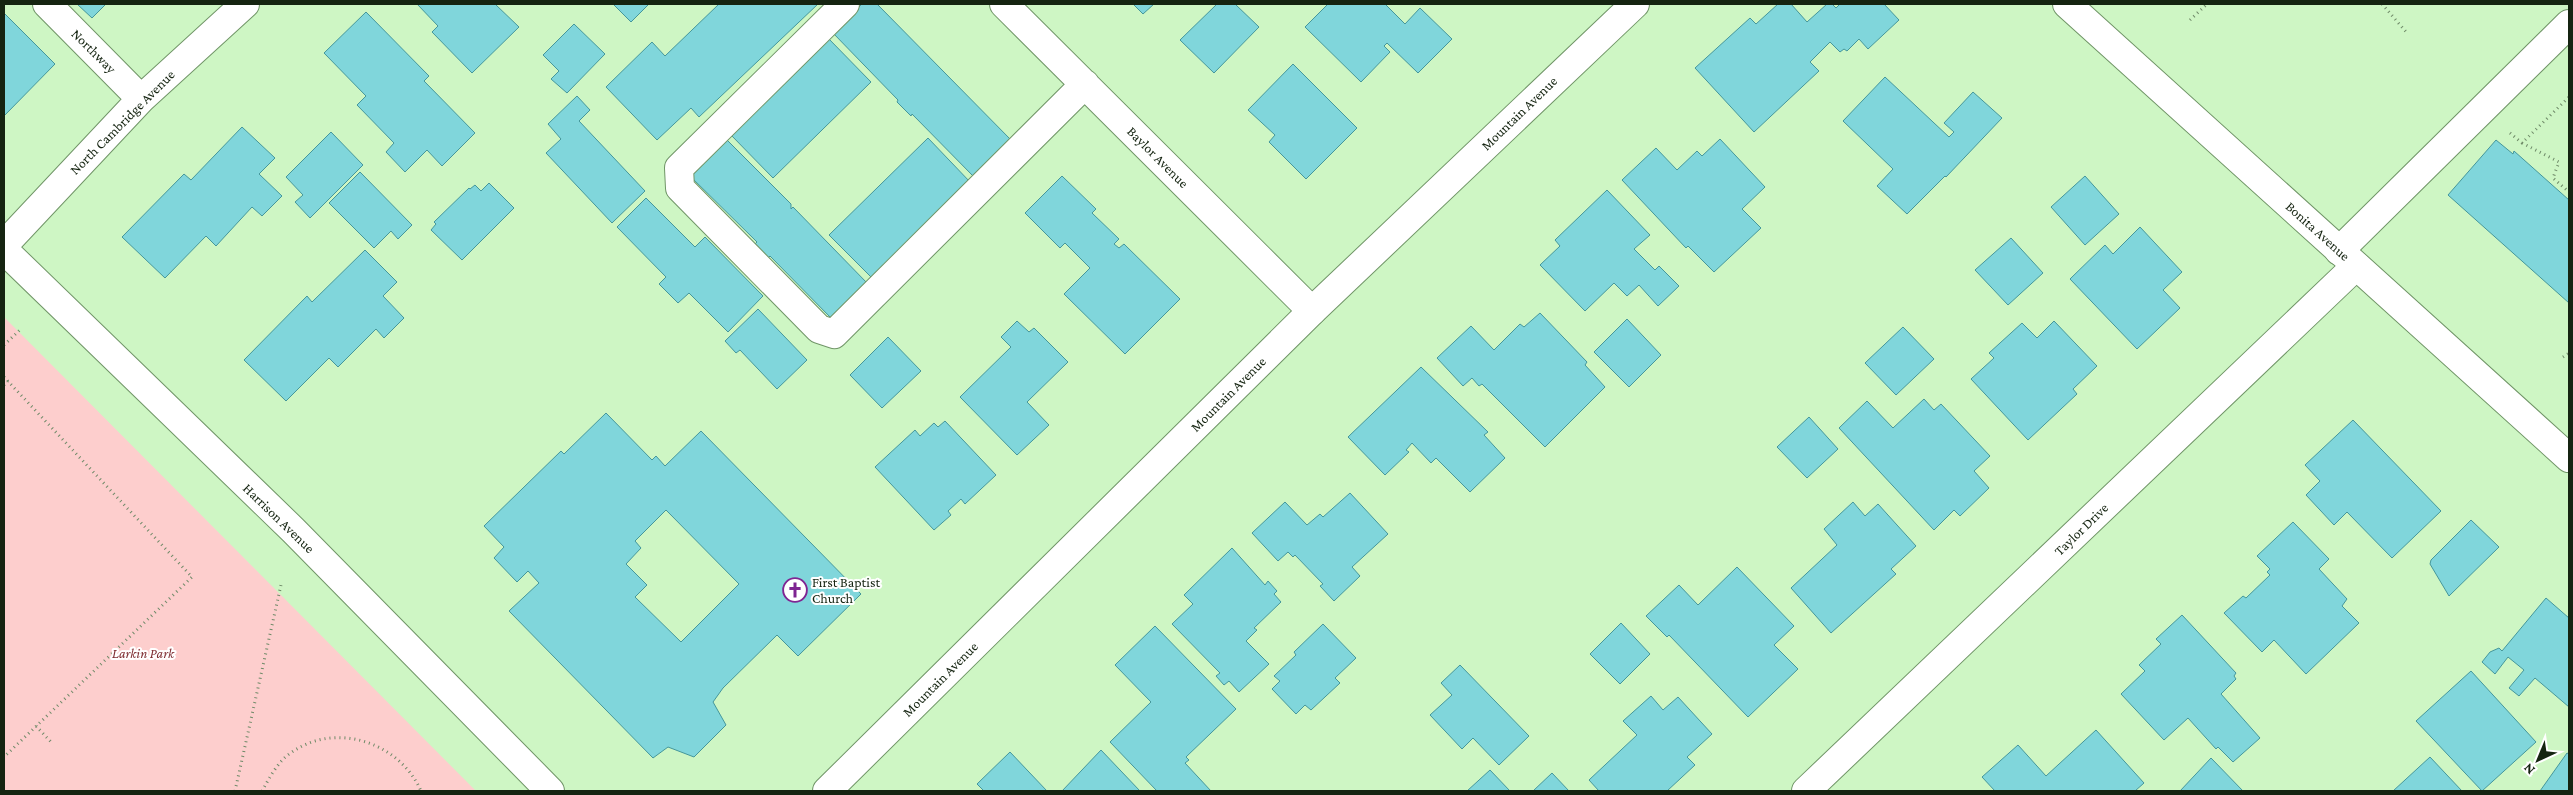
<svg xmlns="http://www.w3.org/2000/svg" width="2573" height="795" viewBox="0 0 2573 795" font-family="'Crimson Pro',serif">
  <rect width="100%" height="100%" fill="#cef6c4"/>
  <path fill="#fdcecd" d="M4,317L476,791H4Z"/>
  <path fill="#80d6db" stroke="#45979b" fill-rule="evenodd" d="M77,4H106L92,18Z
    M417,4H495L519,27L472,73L432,32L438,26Z
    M613,4H649L631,22Z
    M719,4H818L699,117L691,108L657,140L606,87L652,42L665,56Z
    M862,4H877L1012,141L974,177L912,114L911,116L897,102L898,100L832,32Z
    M1133,4H1154L1143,14Z
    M1217,4H1235L1259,27L1214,73L1180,40Z
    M1328,4H1385L1405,24L1420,8L1452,39L1418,73L1387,43L1384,46L1390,52L1361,82L1305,27Z
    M1778,4H1791L1807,22L1827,4H1832L1836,8L1840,4H1884L1899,20L1868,49L1859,39L1847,51L1844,49L1840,52L1830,42L1810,62L1819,71L1754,132L1695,68L1750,18L1756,24Z
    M366,12L429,76L424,81L475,133L442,166L427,150L405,172L386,152L394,143L357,105L366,96L324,53Z
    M4,13L55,64L4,116Z
    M574,24L605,54L567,93L551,79L559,71L543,55Z
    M828,38L871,82L773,178L730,134Z
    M1293,64L1357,128L1306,179L1269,142L1275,135L1248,110Z
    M1885,77L1949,137L1954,132L1944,123L1973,92L2002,118L1946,177L1945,176L1907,214L1877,186L1893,169L1843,121Z
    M577,96L590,110L579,121L645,191L612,223L546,153L561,139L548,124Z
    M242,127L275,158L259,174L282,196L262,216L252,207L216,246L206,236L165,278L122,237L184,174L191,180Z
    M331,132L363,165L310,218L295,202L303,195L286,177Z
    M928,138L971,183L873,279L829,235Z
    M726,139L791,204V209L793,207L868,284L832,319L770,256L768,258L755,244L757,242L689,175Z
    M1720,139L1765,187L1742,209L1761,228L1714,272L1688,246L1686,248L1622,180L1656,148L1677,170L1697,151L1702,156Z
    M2496,140L2513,154L2514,151L2569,200V303L2448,195Z
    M360,172L412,225L398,239L391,231L374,248L329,203Z
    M1062,176L1096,209L1092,213L1119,239L1114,244L1119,248L1124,244L1180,299L1125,354L1064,294L1090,268L1065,243L1060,248L1025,213Z
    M2085,176L2119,214L2085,245L2051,207Z
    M489,183L514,208L462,260L431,230L436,224L434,222L469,188L470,189L475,185L481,191Z
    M1607,190L1650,235L1634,249L1655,270L1659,266L1679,286L1658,306L1639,285L1627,296L1614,283L1585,311L1540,265L1560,246L1555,240Z
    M646,198L695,247L705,237L763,296L728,332L689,293L678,303L659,284L666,277L617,227Z
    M2140,227L2182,272L2163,290L2180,308L2137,349L2070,279L2105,245L2113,254Z
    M2011,238L2043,273L2008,305L1975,270Z
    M365,250L397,282L383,296L404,318L384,338L376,329L338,367L329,358L286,401L244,360L307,296L312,302Z
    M758,309L807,360L777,389L740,350L736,353L725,341Z
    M1540,313L1587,362L1585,365L1605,387L1545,447L1482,384L1479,386L1472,378L1463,386L1437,358L1471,326L1494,350L1520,324L1524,327Z
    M1627,319L1661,355L1629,387L1594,352Z
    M1017,321L1029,332L1034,328L1068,362L1027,402L1049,425L1017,455L960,397L1011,347L1001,337Z
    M2054,321L2097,366L2073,389L2077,394L2028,440L1971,379L1994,358L1989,353L2022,323L2037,338Z
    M1903,327L1934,359L1896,395L1865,363Z
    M888,337L921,371L882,408L850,375Z
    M1421,367L1488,432L1484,435L1505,458L1470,492L1436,458L1431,463L1412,443L1406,450L1409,452L1385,475L1348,437Z
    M1924,399L1934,410L1941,404L1990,456L1974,471L1989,488L1960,516L1954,510L1934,530L1839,428L1867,401L1893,428Z
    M606,413L652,460L656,456L665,466L701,431L861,594L798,656L777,635L723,688L713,702L726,725L694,757L668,747L653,758L509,611L539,583L528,571L517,582L494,558L504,547L484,526L561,451L564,454ZM666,510L739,584L681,642L635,597L647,585L626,564L641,548L635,541Z
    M1809,417L1838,449L1807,478L1777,447Z
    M2353,420L2441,511L2392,558L2347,512L2334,525L2306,495L2320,481L2305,465Z
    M945,421L996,475L965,504L961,499L948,511L951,515L934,530L875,467L915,430L920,436L934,423L938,427Z
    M1350,493L1388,534L1352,567L1360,576L1334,601L1320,586L1323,584L1295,555L1293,557L1288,552L1278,561L1252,533L1285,502L1307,525L1320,514L1323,517Z
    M1853,502L1865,516L1878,504L1916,546L1891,569L1896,574L1831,633L1791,588L1837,545L1824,529Z
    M2471,520L2499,547L2449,596L2430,564L2431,560Z
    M2293,522L2329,559L2319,569L2347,599L2342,606L2359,623L2306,674L2274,640L2262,652L2224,613L2243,596L2246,598L2270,575L2267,572L2270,569L2257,556Z
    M1232,548L1265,585L1268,581L1277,591L1274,594L1281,602L1254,628L1257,630L1246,641L1269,664L1239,692L1229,681L1224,685L1216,676L1220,673L1172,624L1193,604L1184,595Z
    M1737,567L1794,626L1774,645L1798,669L1748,717L1669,635L1667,637L1646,616L1679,585L1698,605Z
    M2546,598L2569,618V707L2535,678L2519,696L2509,688L2524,670L2508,657L2495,674L2482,662L2490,652L2499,648L2502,651Z
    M2182,615L2236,673L2234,676L2236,679L2221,694L2260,738L2233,762L2218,747L2216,749L2188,718L2164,740L2121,694L2145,671L2139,665L2161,644L2156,639Z
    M1621,623L1650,654L1620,684L1590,654Z
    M1323,624L1356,658L1335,678L1340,683L1311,710L1305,705L1296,714L1272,689L1280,681L1274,676L1296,655L1294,652Z
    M1155,626L1236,709L1186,757L1189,760L1185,763L1211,791H1157L1110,742L1151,702L1115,665Z
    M1460,665L1529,736L1499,765L1473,738L1462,749L1430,715L1452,695L1441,683Z
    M2471,671L2536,742L2482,791L2416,721Z
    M1651,696L1663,710L1678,697L1712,734L1687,757L1695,765L1667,791H1599L1589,780L1637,735L1623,721Z
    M2096,730L2144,783L2135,791H1995L1982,777L2018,745L2046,776Z
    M1101,750L1140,791H1062Z
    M1010,752L1047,791H984L977,784Z
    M2567,753L2569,754V791H2540Z
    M2430,757L2462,791H2393Z
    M2211,758L2243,791H2180Z
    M1490,770L1510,791H1467Z
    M1552,773L1569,791H1533Z"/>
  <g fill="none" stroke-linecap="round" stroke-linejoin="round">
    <g stroke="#709567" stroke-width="30">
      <path id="minor" d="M47,4L141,99
        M845,4L679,168L680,188L819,329L834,334L1085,84
        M1004,4L1312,311
        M4,245L141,99L245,4
        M4,250L293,530L550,791
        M2339,251L2569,24
        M1806,791L2356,266"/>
    </g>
    <g stroke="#709567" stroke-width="30">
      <path id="major" d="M2067,4L2569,458
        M827,791L1312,311L1635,4"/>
    </g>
    <path stroke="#6f8a68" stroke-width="3" stroke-dasharray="1 4" stroke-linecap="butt" d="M2382,4L2408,34
      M2190,20L2207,4
      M2510,133L2522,143L2569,97
      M2522,143L2559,162L2553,178L2569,192
      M4,345L22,328
      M2563,357L2569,353
      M4,377L192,577L4,757
      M4,385L8,381
      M36,726L52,743
      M235,791L281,585
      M262,791C270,777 278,761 292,752C337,721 400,743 421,791"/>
    <use href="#minor" stroke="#fff" stroke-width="28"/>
    <use href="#major" stroke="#fff" stroke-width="28"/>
  </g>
  <defs>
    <g id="church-ring" transform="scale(1.25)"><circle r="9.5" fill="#fff" stroke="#7f2592" stroke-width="1.5"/><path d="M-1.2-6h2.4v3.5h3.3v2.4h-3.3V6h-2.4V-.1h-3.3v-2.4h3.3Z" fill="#7f2592"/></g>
  </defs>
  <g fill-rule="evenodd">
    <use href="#church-ring" x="795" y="590"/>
  </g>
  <g text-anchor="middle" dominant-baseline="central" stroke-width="4" stroke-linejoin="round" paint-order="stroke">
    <g font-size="14" fill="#152411" stroke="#fff">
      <text transform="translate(94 51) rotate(45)">Northway</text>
      <text transform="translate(1519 113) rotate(-44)">Mountain Avenue</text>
      <text transform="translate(122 122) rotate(-45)">North Cambridge Avenue</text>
      <text transform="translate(1158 157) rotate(45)">Baylor Avenue</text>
      <text transform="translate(2318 231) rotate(42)">Bonita Avenue</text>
      <text transform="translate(1228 394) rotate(-45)">Mountain Avenue</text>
      <text transform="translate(279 518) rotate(44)">Harrison Avenue</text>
      <text transform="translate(2081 529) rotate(-44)">Taylor Drive</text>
      <text transform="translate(940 679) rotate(-45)">Mountain Avenue</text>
    </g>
    <g font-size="14" fill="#152411" stroke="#fff" text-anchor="start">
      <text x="812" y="582">First Baptist<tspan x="812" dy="16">Church</tspan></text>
    </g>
    <g font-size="14" font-style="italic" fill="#7f2d32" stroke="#fff">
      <text x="143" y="653">Larkin Park</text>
    </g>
  </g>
  <rect width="2573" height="795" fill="none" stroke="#152411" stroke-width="10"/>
  <g transform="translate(2538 760) rotate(224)" stroke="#ffffff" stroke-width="4" paint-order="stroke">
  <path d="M0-4L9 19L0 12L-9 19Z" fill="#152411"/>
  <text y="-8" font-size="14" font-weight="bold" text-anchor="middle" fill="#152411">N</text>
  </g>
</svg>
